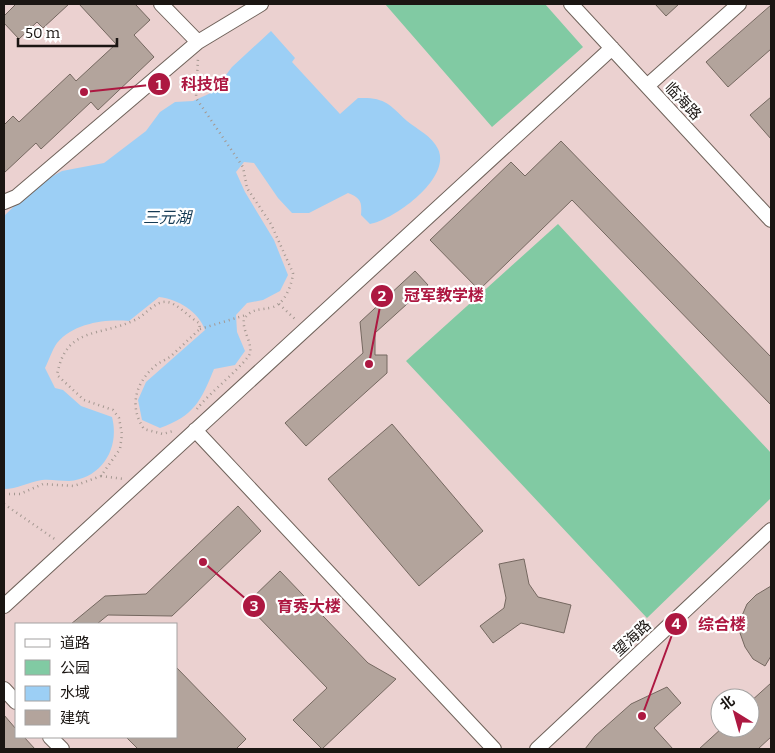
<svg xmlns="http://www.w3.org/2000/svg" width="775" height="753" viewBox="0 0 775 753" font-family="Bitter,'Noto Sans SC',serif">
  <rect width="100%" height="100%" fill="#eeded5"/>
  <path fill="#ebd1d0" fill-rule="evenodd" d="M4,4H771V749H4ZM16,624H176V737H16ZM720,698H750V728H720Z"/>
  <path fill="#81caa3" d="M385,4H545L583,47L492,127Z
    M558,224L771,453V498L647,618L406,361Z"/>
  <path fill="#9ccff5" d="M271,31L295,58L292,62L340,114L358,98C385,97 389,104 407,121C418,130 432,136 438,149C452,178 394,220 370,224L361,215C362,202 361,198 348,193L309,213H292L278,198L254,163L244,162L236,172L245,192L274,240L288,275L280,291L263,300L247,303L236,315L237,332L245,351L235,365L214,369C201,401 194,416 160,428L142,420L138,400L146,382L205,330C199,312 178,299 159,297L129,321C105,319 74,323 57,343C52,350 49,360 45,368L55,388L63,390L81,406L112,417C120,448 102,478 69,481C60,481 50,479 42,480C29,482 17,489 4,489V216L36,185L62,171L104,163L146,131L160,112L175,102L193,101L213,92L232,67Z"/>
  <path fill="#b3a49c" stroke="#756860" d="M16,4H69L43,28L37,22L19,39L4,23V16Z
    M79,4H135L150,20L134,35L154,57L98,110L91,102L41,149L36,143L4,173V125L13,116L19,122L70,74L76,81L116,44Z
    M655,4H679L666,16Z
    M771,5V49L728,87L706,62Z
    M771,97V139L750,115Z
    M561,141L771,357V405L572,200L479,290L430,240L511,162L525,176Z
    M415,271L428,285L375,333V355H387V373L306,446L285,423L363,353L360,322Z
    M392,424L483,531L419,586L328,479Z
    M238,506L261,531L172,616L108,615L97,624H71L105,596L146,594Z
    M524,559L529,584L538,597L571,605L564,633L521,623L493,643L480,626L504,608L506,598L499,564Z
    M280,571L368,663L396,679L322,749L293,720L327,688L246,604Z
    M771,586V656L765,666L753,659L745,647L740,633L741,618L747,604L756,595Z
    M176,667L246,739L236,749H138L126,737H176Z
    M771,683V737L758,749H699L722,728H750V702Z
    M667,687L681,703L654,728L673,749H585L595,736L631,704Z
    M4,715L16,729V737H24L35,749H4Z"/>
  <g fill="none" stroke-linecap="round" stroke-linejoin="round">
    <g stroke="#6f625a" stroke-width="16">
      <path id="minor" d="M571,4L771,220
        M198,42L261,4
        M647,86L739,4
        M4,202L16,197L198,42L161,4
        M195,430L494,749
        M4,606L612,48
        M4,689L16,702
        M50,737L62,749
        M537,749L771,530"/>
    </g>
    <path stroke="#a49891" stroke-width="2.5" stroke-dasharray="1 4" stroke-linecap="butt" d="M279,304L296,320
      M200,329L246,315
      M197,409C206,396 248,362 250,353C252,341 242,331 244,319C253,307 260,311 273,307C285,303 292,285 293,273L271,224L247,188L243,167L196,98L198,58
      M101,476L124,479
      M4,494H20L43,484L74,486L101,476L120,449L122,434L119,418L113,410L84,400L57,375C66,326 99,337 135,320C145,316 155,300 167,302C177,303 190,318 199,323L200,329C190,338 181,347 171,356C166,360 159,362 154,367C135,384 129,407 144,429L163,434L173,431
      M4,504L56,540"/>
    <use href="#minor" stroke="#fff" stroke-width="14"/>
  </g>
  <g text-anchor="middle" dominant-baseline="central" stroke-width="4.5" stroke-linejoin="round" paint-order="stroke">
    <g font-size="15" fill="#1b1613" stroke="#fff">
      <text transform="translate(683 101) rotate(47)">临海路</text>
      <text transform="translate(632 638) rotate(-43)">望海路</text>
    </g>
    <g font-size="16" font-style="italic" fill="#143a54" stroke="#fff">
      <text x="167" y="217">三元湖</text>
    </g>
  </g>
  <path fill="none" stroke="#ad1841" stroke-width="2" d="M84 92L159 84M369 364L382 296M203 562L254 606M642 716L676 624"/>
  <g fill="#ad1841" stroke="#fff" stroke-width="2">
    <circle cx="84" cy="92" r="5"/>
    <circle cx="369" cy="364" r="5"/>
    <circle cx="203" cy="562" r="5"/>
    <circle cx="642" cy="716" r="5"/>
    <circle cx="159" cy="84" r="12"/>
    <circle cx="382" cy="296" r="12"/>
    <circle cx="254" cy="606" r="12"/>
    <circle cx="676" cy="624" r="12"/>
  </g>
  <g font-size="15" text-anchor="middle" font-weight="bold" fill="#fff">
    <text x="159" y="90">1</text>
    <text x="382" y="301">2</text>
    <text x="254" y="611">3</text>
    <text x="676" y="629">4</text>
  </g>
  <g font-size="16" text-anchor="middle" font-weight="bold" fill="#ad1841" stroke="#fff" stroke-width="4.5" stroke-linejoin="round" paint-order="stroke">
    <text x="205" y="90">科技馆</text>
    <text x="444" y="301">冠军教学楼</text>
    <text x="309" y="612">育秀大楼</text>
    <text x="722" y="630">综合楼</text>
  </g>
  <rect width="775" height="753" fill="none" stroke="#1b1613" stroke-width="10"/>
  <rect x="15" y="623" width="162" height="115" fill="#ffffff" stroke="#a4a2a1"/>
  <rect x="25" y="639" width="25" height="8" fill="#ffffff" stroke="#a4a2a1"/>
  <text x="60" y="648" font-size="15" fill="#1b1613">道路</text>
  <rect x="25" y="660" width="25" height="15" fill="#81caa3" stroke="#a4a2a1"/>
  <text x="60" y="673" font-size="15" fill="#1b1613">公园</text>
  <rect x="25" y="686" width="25" height="15" fill="#9ccff5" stroke="#a4a2a1"/>
  <text x="60" y="698" font-size="15" fill="#1b1613">水域</text>
  <rect x="25" y="710" width="25" height="15" fill="#b3a49c" stroke="#a4a2a1"/>
  <text x="60" y="723" font-size="15" fill="#1b1613">建筑</text>
  <g transform="translate(735 713) rotate(323)"><circle r="24" fill="#ffffff" stroke="#a4a2a1"/>
  <path d="M0-4L9 19L0 12L-9 19Z" fill="#ad1841"/>
  <text y="-8" font-size="14" font-weight="bold" text-anchor="middle" fill="#1b1613">北</text>
  </g>
  <path d="M18 38v8h99v-8" fill="none" stroke="#1b1613" stroke-width="2.5"/>
  <text x="25" y="38" font-size="15" fill="#1b1613" stroke="#ffffff" stroke-width="4" paint-order="stroke">50 m</text>
</svg>
